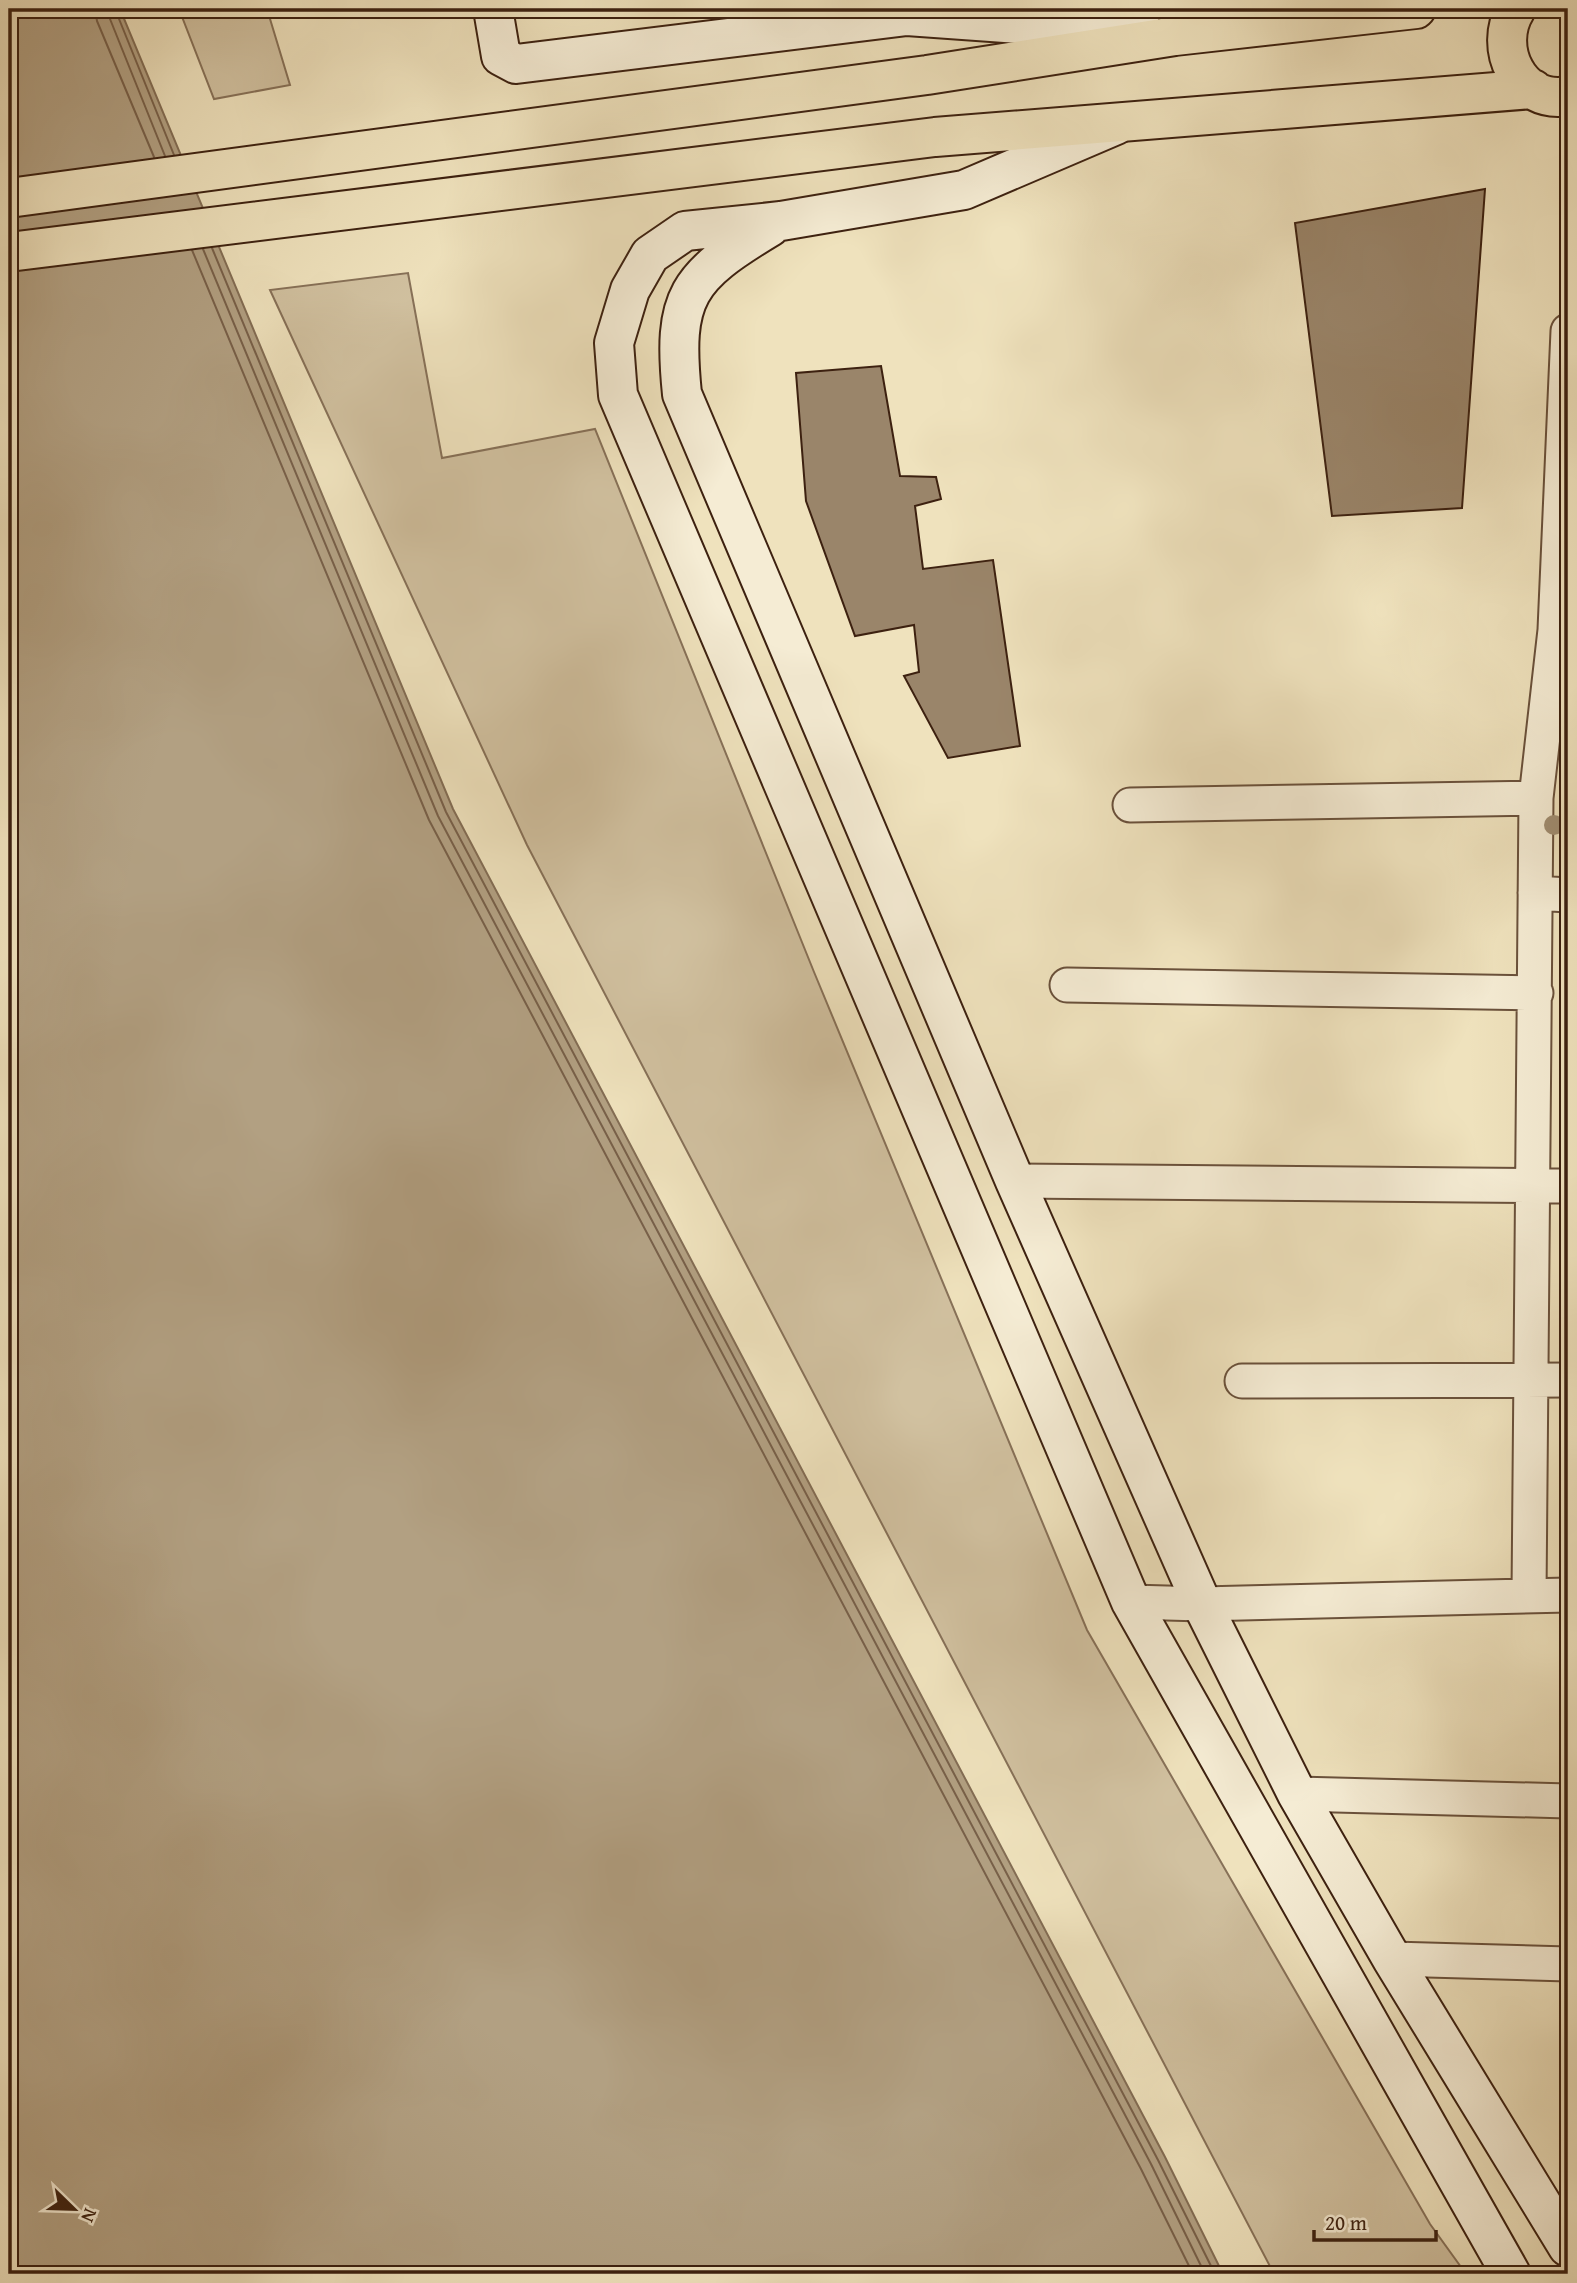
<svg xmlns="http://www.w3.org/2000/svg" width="1577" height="2283" viewBox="0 0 1577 2283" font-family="'Gentium Book Plus',serif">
  <rect width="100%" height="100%" fill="#efe2bd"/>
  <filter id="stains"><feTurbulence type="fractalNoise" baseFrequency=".00286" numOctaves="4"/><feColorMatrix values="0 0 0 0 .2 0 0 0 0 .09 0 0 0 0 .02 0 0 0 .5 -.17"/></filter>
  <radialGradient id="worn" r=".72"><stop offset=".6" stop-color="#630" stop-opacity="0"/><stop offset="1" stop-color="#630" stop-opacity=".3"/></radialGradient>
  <path fill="#d1c1a0" stroke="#877158" stroke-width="2" d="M179,9H267L290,85L214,99Z
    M408,273L442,458L595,429L814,972L1087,1630L1430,2224L1466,2274H1274L527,845L270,290Z"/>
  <path fill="#b2a082" stroke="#836d54" stroke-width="2" d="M9,9H120L453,809L1165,2157L1223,2274H9Z"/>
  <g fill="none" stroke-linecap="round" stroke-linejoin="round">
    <path stroke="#786049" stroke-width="2" d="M95,9L97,21L154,157
      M106,9L165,156
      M115,9L174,155
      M212,248L446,812L1158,2160L1215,2274
      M203,249L438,816L1151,2164L1205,2274
      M192,250L429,820L1141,2169L1193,2274"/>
  </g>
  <path fill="#9a856a" stroke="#3d2110" stroke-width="2" d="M1485,189L1462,508L1332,516L1295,223Z
    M881,366L900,476L936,477L941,499L915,506L923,569L993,560L1020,746L948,758L904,676L919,672L914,625L855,636L806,501L796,373Z"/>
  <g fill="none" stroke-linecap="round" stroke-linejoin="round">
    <g stroke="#6a513b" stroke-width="37">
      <path id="street" d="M1130,805L1536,798
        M1535,893L1568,895
        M1067,985L1536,993
        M1015,1181L1568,1186
        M1242,1381L1568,1380
        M1529,1595L1536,798L1555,630L1568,331
        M1131,1602L1202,1604L1568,1595
        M1297,1794L1568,1801
        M1392,1959L1568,1964"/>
    </g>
    <g stroke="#3d2110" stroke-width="42">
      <path id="secondary" d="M493,9L501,56L516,64L907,16L1145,33
        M1116,125L964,190L781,221L685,231L650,255L630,290L614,343L618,395L1131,1602L1511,2274
        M770,227C687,277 672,296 682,394L1015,1181L1202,1604L1297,1794L1392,1959L1568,2247"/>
    </g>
    <g stroke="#3d2110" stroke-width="42">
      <path id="primary" d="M1516,9C1492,47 1519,105 1568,96
        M9,198L927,75L1175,36L1416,9
        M9,252L935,137L1533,89"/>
    </g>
    <use href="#street" stroke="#f5ecd4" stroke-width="33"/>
    <use href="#secondary" stroke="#f5ecd4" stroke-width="38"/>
    <use href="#primary" stroke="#efe2bd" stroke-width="38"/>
  </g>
  <circle fill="#a18e72" cx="1554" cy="825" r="10"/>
  <rect width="1577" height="2283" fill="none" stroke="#efe2bd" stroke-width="35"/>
  <rect x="10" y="10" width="1556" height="2262" fill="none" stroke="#3d2110" stroke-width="3.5"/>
  <rect x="18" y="18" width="1542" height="2248" fill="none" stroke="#3d2110" stroke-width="2"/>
  <g transform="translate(74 2209) rotate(113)" stroke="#f5ecd4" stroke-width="5" paint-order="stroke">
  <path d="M0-5L12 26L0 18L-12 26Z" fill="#3d2110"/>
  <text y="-10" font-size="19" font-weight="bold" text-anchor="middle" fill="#3d2110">N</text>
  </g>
  <path d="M1314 2230v10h122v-10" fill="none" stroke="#3d2110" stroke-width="3.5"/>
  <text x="1325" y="2230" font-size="21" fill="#3d2110" stroke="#f5ecd4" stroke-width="5" paint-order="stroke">20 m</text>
  <rect width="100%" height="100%" filter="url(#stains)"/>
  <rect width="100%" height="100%" fill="url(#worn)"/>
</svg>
